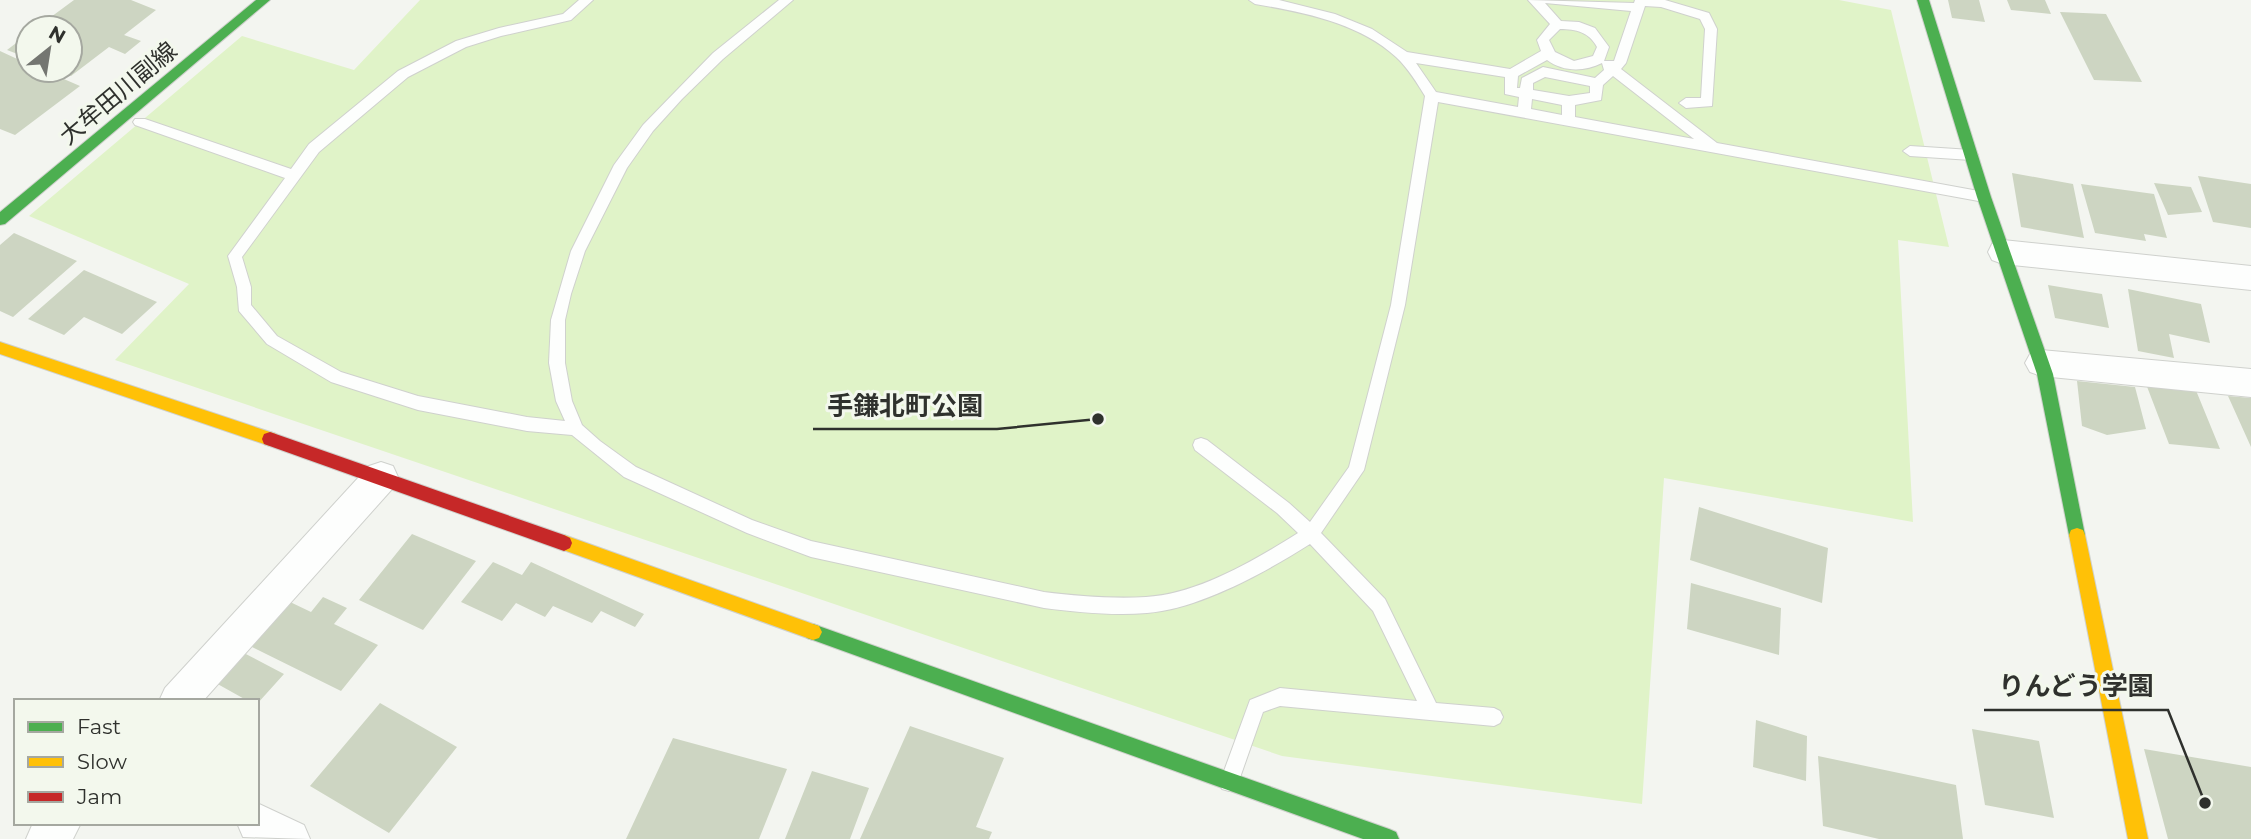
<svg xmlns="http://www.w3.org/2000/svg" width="2251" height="839" viewBox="0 0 2251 839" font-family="Montserrat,'Noto Sans JP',sans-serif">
  <rect width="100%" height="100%" fill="#f3f5f0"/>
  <path fill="#e0f3c8" d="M420,0H1839L1891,10L1949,247L1898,240L1913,522L1664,478L1642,804L1282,756L115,360L189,284L29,216L242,36L354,70Z"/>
  <path fill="#cdd5c2" d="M74,0H131L156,10L124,35L141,41L125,54L109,47L71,76L57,70H70V28H36Z
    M1948,0H1979L1985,22L1952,18Z
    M2007,0H2045L2051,14L2011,10Z
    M2060,12L2106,14L2142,82L2094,80Z
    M28,34V58L7,50Z
    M0,51L28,64V70H43L80,86L15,135L0,129Z
    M2012,173L2073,184L2084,238L2021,227Z
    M2198,176L2251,184V228L2213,222Z
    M2154,183L2191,187L2202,212L2168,215Z
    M2081,184L2154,194L2167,238L2144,234L2146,241L2095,233Z
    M14,233L77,261L13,317L0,311V245Z
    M84,270L157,302L122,334L84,317L64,335L28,319Z
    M2048,285L2102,294L2109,328L2055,318Z
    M2128,289L2201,304L2210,343L2169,334L2174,358L2138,351Z
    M2077,381L2135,387L2146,429L2107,435L2082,426Z
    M2146,384L2195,388L2220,449L2169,444Z
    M2228,396L2251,398V447Z
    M1699,507L1828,548L1822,603L1690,560Z
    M412,534L476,561L423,630L359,600Z
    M493,562L522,575L531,562L644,614L635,627L601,611L592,623L553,606L545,617L516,603L502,621L461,602Z
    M1691,583L1781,608L1779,655L1687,629Z
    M323,597L347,608L334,624L378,645L341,691L250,646L288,601L311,612Z
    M240,651L284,674L257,704V701H248L214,682Z
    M380,703L457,747L389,833L310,786Z
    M1756,720L1807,736L1806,781L1753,767Z
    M910,726L1004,758L976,827L992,832L989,839H860Z
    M1972,729L2039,741L2054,818L1985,805Z
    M673,738L787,769L759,839H626Z
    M2144,749L2251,767V839H2168Z
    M1818,756L1956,785L1963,839H1879L1823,826Z
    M812,771L869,788L850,839H785Z"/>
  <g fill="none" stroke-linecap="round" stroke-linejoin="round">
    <g stroke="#cfd1cd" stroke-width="2">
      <path id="lane" d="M579,0H593L571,20L501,36L466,47L408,77L319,152L242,257L251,287V305L277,336L341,372L418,396L527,417L565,421L556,401L549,363L551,320L571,251L614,165L643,125L713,53L779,0H793L723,59L682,99L653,131L627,168L585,251L571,294L565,320V363L572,401L582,425L600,441L636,467L752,520L811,541L1044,592C1077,596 1112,599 1146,597C1198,594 1255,560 1298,533L1277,513L1195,450L1193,445L1195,440L1201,438L1207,440L1289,503L1310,522L1349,467L1391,305L1425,96C1417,83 1408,68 1396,57C1359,23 1303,12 1255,4L1249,0H1279L1335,14L1372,29L1407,52L1510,69L1541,51L1537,40L1550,24L1528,0L1634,3L1635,0H1665L1709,13L1717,29L1712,106L1686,108L1679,103L1686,98H1701L1705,29L1700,19L1661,7L1645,6L1626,63L1621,69L1717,143L1984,192L1991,197L1984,202L1438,102L1405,305L1364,470L1321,533L1385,599L1436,703L1494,708L1500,711L1503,717L1500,723L1494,726L1280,706L1263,712L1236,789L1229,791L1222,789L1220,782L1250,700L1280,688L1417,701L1373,611L1310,544C1266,572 1199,609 1147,613C1113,616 1077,612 1044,608L811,557L747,533L624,477L572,435L527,431L418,410L331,382L267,344L239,311L237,287L228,256L285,178L135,125L133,122L135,119H145L291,169L309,144L398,71L456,41L499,28L563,14ZM1545,3L1631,11L1614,61H1604L1609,47L1595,28L1579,22L1561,21ZM1560,29C1576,29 1589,32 1597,47L1593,56L1574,61L1555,52L1549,40ZM1547,60C1563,72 1584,72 1602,63L1604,70L1595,78L1543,67L1522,78L1520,88H1517L1518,76ZM1416,63L1505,77V94L1519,97L1518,107L1436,92ZM1613,76L1694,139L1575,117V105L1601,100L1603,85ZM1545,77L1590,86V93L1569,96L1533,90V83ZM1532,99L1562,105V115L1531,109Z
        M1910,146L1971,150L1978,155L1971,160L1910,156L1903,151Z"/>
    </g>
    <g stroke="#cfd1cd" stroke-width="2">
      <path id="street" d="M2003,240L2251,266V290L2003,264L1992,260L1988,252L1992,244Z
        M2041,350L2251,369V397L2041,376L2030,372L2025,363L2030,354Z
        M381,462L393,466L398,477L393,488L203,701H159L165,688L369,466Z
        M257,803L304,825L310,839L243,837L237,823H257Z
        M33,823H81L73,839H26Z"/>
    </g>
    <g stroke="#cfd1cd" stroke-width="2">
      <path id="fast" d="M256,0H270L5,224L0,225V212Z
        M1917,0H1929L1991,197L2053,374L2085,535L2083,540L2077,542L2071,540L2069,535L2037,374L1977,197Z
        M813,624L1389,829L1396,832L1399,839H1363L813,640L807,638L804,632L807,626Z"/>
    </g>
    <g stroke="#cfd1cd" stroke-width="2">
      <path id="slow" d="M0,342L276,434L278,439L276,444L270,446L0,354Z
        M2077,528L2083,530L2085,535L2148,839H2128L2069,535L2071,530Z
        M564,535L813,624L819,626L822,632L819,638L813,640L558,548L556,543L558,538Z"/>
    </g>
    <g stroke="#cfd1cd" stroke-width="2">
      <path id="jam" d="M270,432L564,535L570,538L572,543L570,548L564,551L264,444L262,439L264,434Z"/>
    </g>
    <use href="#lane" fill="#fdfefd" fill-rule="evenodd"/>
    <use href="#street" fill="#fdfefd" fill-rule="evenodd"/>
    <use href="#fast" fill="#4caf50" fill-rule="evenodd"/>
    <use href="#slow" fill="#ffc107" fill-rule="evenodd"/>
    <use href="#jam" fill="#c62828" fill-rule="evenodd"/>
  </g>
  <g text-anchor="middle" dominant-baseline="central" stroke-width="6" stroke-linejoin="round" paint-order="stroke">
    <g font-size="24" fill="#2f312d" stroke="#f3f8ed">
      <text transform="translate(118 93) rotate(-40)">大牟田川副線</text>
    </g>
  </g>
  <path fill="none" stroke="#2f312d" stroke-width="2.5" d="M1098 419L997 429H813M2205 803L2168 710H1984"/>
  <g fill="#2f312d" stroke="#f3f8ed" stroke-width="2.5">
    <circle cx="1098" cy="419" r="7"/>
    <circle cx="2205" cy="803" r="7"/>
  </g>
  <g font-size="26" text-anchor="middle" font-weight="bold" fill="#2f312d" stroke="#f3f8ed" stroke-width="6" stroke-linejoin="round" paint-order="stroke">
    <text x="905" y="415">手鎌北町公園</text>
    <text x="2076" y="695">りんどう学園</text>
  </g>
  <rect x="14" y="699" width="245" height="126" fill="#f3f8ed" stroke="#a5a8a0" stroke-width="2"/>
  <rect x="28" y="722" width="35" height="10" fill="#4caf50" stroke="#a5a8a0" stroke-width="2"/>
  <text x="77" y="734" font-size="21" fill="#2f312d">Fast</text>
  <rect x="28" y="757" width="35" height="10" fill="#ffc107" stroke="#a5a8a0" stroke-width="2"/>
  <text x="77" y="769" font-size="21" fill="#2f312d">Slow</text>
  <rect x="28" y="792" width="35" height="10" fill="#c62828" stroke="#a5a8a0" stroke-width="2"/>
  <text x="77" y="804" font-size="21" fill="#2f312d">Jam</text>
  <g transform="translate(49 49) rotate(30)"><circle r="33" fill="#f3f8ed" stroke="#a5a8a0" stroke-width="2"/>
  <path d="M0-5L12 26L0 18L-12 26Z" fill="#747671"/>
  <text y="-10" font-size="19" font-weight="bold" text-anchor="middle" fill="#2f312d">N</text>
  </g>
</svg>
